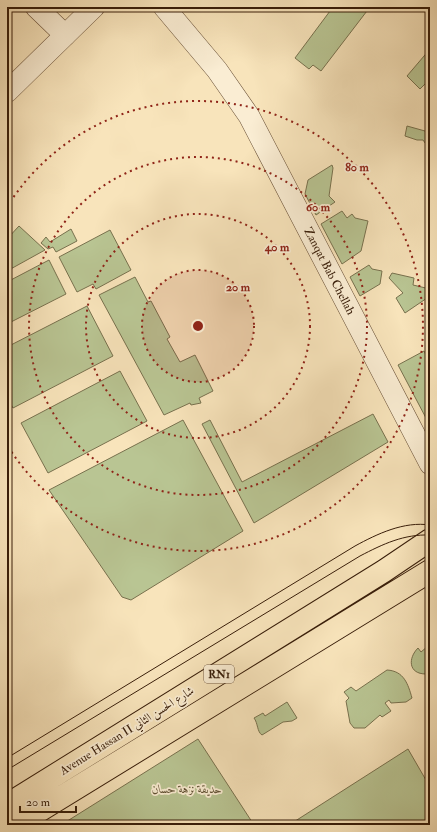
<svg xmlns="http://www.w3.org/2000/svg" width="437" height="832" viewBox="0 0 437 832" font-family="'IM FELL Double Pica',Amiri,serif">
  <rect width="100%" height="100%" fill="#f8e4bb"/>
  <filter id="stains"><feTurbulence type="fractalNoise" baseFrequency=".005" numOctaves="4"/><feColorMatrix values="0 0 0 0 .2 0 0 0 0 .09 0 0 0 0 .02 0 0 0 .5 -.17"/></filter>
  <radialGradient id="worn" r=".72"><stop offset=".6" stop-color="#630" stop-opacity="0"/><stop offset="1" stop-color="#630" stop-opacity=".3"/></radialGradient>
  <path fill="#b9c593" stroke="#78714e" d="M333,7H370L321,71L313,65L309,69L295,58Z
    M430,49V79L420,89L407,76Z
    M407,126L425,131L430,139V150L423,140H417L405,136Z
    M332,165L333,168L329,196L335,202L316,215L305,194L308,180Z
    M342,211L347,218L352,214L355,218L368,221L361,251L342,264L321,224Z
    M19,226L45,250L7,271V239Z
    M71,229L77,241L56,252L53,247L48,249L41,243L46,237L50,242Z
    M110,230L131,270L96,289L93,284L77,292L59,257Z
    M49,260L66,294L7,324V282Z
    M369,265L372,269L382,271L380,284L360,296L350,277Z
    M392,273L414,278L413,285L430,289V296L405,313L396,298L403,293L389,278Z
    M135,277L148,302L151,301L170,337L167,339L180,362L195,355L213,391L199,398L201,403L191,405L190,403L164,415L99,295Z
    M87,306L113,356L13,408L7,397V347Z
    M424,351L430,363V415L426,418L398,365Z
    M120,371L147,421L48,473L21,423Z
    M373,414L388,442L254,523L202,424L210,420L242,482Z
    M183,420L243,531L131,600L122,597L49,490Z
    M430,641V676H429L426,674C408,674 408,658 418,648L421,652L428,646L427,644Z
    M387,670C404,671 408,684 412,698L406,702L391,703L389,700L385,703L391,711L382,717L380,715L365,728H354L350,723L346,701L349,698L344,692L351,687L356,691Z
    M287,702L297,718L292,721L283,722L262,735C257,732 258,723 254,718L263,713L265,716Z
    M198,739L254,825H61Z
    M408,749L430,787V825H289Z"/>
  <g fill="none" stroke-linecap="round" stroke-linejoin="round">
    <g stroke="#684f36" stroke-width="22">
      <g id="street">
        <path d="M36,7L65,35"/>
        <path id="s1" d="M164,7L217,70L249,116L430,464"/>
        <path d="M7,92L94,7"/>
      </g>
    </g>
    <g stroke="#381d09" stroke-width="24">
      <path id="primary" d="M7,805L384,571L430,540
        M16,825L430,571"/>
    </g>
    <use href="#street" stroke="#faedd3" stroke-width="21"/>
    <use href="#primary" stroke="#f8e4bb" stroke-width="22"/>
    <path stroke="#381d09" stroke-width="1" d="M7,758L355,546C377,534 404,521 430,525
      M7,770L360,556C383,544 404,534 430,535"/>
  </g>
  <circle cx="198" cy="326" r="56" fill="#8f2418" fill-opacity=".12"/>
  <g fill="none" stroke="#8f2418" stroke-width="2" stroke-dasharray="2 4">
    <circle cx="198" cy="326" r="56"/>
    <circle cx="198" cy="326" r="112"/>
    <circle cx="198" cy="326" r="169"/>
    <path d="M7 207A225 225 0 1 1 7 445"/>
  </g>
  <g text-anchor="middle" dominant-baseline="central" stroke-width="3.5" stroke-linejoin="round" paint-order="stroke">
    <rect fill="#faedd3" stroke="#725b46" stroke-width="1" x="204" y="665" width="30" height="18" rx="3"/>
    <g font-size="11" font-weight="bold" fill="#381d09">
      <text x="219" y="674">RN1</text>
    </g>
    <g font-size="12" fill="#381d09" stroke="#faedd3">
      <text stroke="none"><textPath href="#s1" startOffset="313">Zanqat Bab Chellah</textPath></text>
      <text transform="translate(127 731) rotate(-32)">Avenue Hassan II شارع الحسن الثاني</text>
    </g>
    <g font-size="12" font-style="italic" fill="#5f4f32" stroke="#faedd3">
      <text x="187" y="789">حديقة نزهة حسان</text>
    </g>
  </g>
  <circle cx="198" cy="326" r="6" fill="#8f2418" stroke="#faedd3" stroke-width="2"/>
  <g font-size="12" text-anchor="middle" font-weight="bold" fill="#8f2418" stroke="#faedd3" stroke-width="3.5" stroke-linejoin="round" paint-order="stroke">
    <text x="357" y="171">80 m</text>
    <text x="318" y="211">60 m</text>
    <text x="277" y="251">40 m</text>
    <text x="238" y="291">20 m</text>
  </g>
  <rect width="437" height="832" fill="none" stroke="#f8e4bb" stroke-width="24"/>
  <rect x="8" y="8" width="421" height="816" fill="none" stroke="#381d09" stroke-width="2"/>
  <rect x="12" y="12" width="413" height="808" fill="none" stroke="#381d09"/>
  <path d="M20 806v6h56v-6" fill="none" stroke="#381d09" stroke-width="2"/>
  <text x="26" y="806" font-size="12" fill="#381d09" stroke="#faedd3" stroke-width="3" paint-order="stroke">20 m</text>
  <rect width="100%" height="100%" filter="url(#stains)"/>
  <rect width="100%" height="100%" fill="url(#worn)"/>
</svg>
